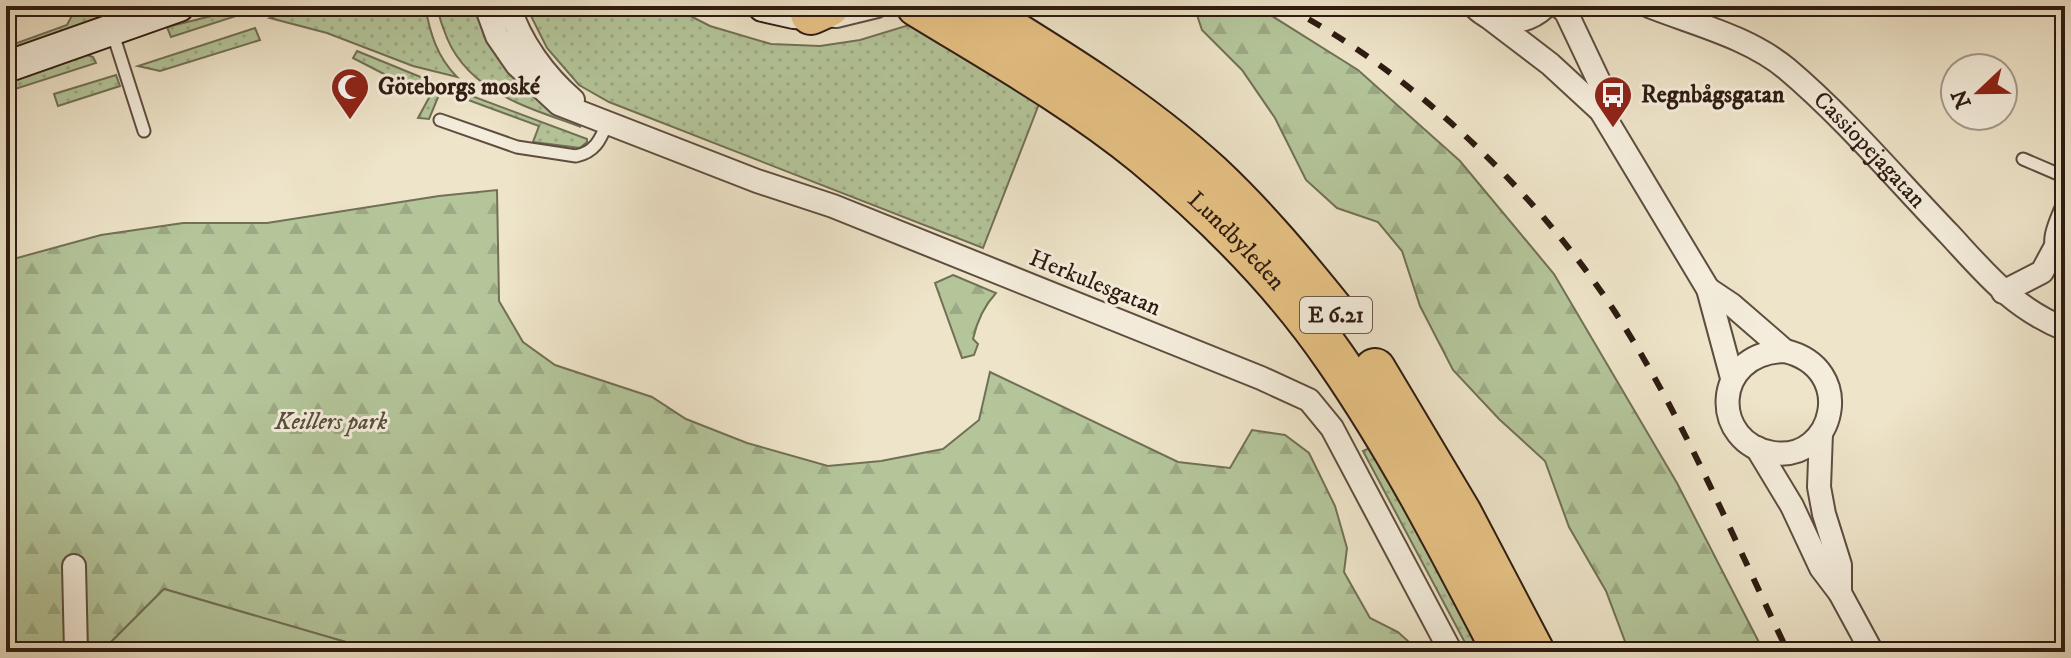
<svg xmlns="http://www.w3.org/2000/svg" width="2071" height="658" viewBox="0 0 2071 658" font-family="'IM FELL DW Pica',serif">
  <defs>
    <pattern id="grass-dots" width="8" height="8" patternUnits="userSpaceOnUse" patternTransform="scale(2)"><rect width="8" height="8" fill="#b4c59a"/><path d="M2 2h.1M6 6h.1" fill="none" stroke="#9ba984" stroke-width="1.8" stroke-linecap="round"/></pattern>
    <pattern id="forest-firs" width="22" height="20" patternUnits="userSpaceOnUse" patternTransform="scale(2)"><rect width="22" height="20" fill="#b4c59a"/><path d="M5 1l3.5 6h-7zM16 11l3.5 6h-7z" fill="#9ba984"/></pattern>
  </defs>
  <rect width="100%" height="100%" fill="#eee4c9"/>
  <filter id="stains"><feTurbulence type="fractalNoise" baseFrequency=".0025" numOctaves="4"/><feColorMatrix values="0 0 0 0 .2 0 0 0 0 .09 0 0 0 0 .02 0 0 0 .5 -.17"/></filter>
  <radialGradient id="worn" r=".72"><stop offset=".6" stop-color="#630" stop-opacity="0"/><stop offset="1" stop-color="#630" stop-opacity=".3"/></radialGradient>
  <path fill="url(#grass-dots)" stroke="#717056" stroke-width="2" d="M77,6H105L97,19L19,49L9,46L67,25Z
    M252,6H267L171,37L167,27Z
    M315,6H425C430,33 437,57 457,77L413,66L327,33L270,18L292,10Z
    M438,6H477L548,106L581,127C527,107 464,91 444,30C441,22 438,15 438,6Z
    M526,6H671L710,26L771,44L820,46L860,40L909,25L1039,104L983,248L609,102L579,85L547,48Z
    M255,28L260,40L160,71L138,66Z
    M357,51L428,80L423,88L416,85L413,89L353,58Z
    M84,54L93,57L96,63L6,92V81Z
    M116,75L120,86L58,106L54,94Z
    M437,83L587,139V142L580,148L533,142L539,126L441,90L429,119L418,118Z
    M1374,446L1488,652H1470L1363,451Z"/>
  <path fill="url(#forest-firs)" stroke="#717056" stroke-width="2" d="M1194,6H1256L1358,70L1460,161L1554,274L1677,483L1764,652H1629L1606,591L1569,527L1545,461L1499,419L1453,370L1420,306L1402,251L1378,222L1337,208L1306,180L1275,118L1242,70L1202,30Z
    M497,190L499,301L523,342L555,365L652,397L686,419L747,443L828,466L881,461L943,449L979,420L990,372L1178,462L1230,468L1252,430L1285,435L1309,453L1335,506L1347,548L1344,572L1370,618L1398,632L1420,652H380L164,589L101,652H6V261L101,235L183,223H267L439,196Z
    M953,275L996,293C983,307 977,321 973,339L978,344L974,355L962,358L935,283Z"/>
  <path fill="#b4c59a" stroke="#717056" stroke-width="2" d="M164,589L380,652H101Z"/>
  <g fill="none" stroke-linecap="round" stroke-linejoin="round">
    <g stroke="#5e4d3f" stroke-width="15">
      <path id="lane" d="M112,31L144,131
        M440,120L517,147L576,156C595,152 600,140 607,124
        M2023,159L2065,177"/>
    </g>
    <g stroke="#5e4d3f" stroke-width="26">
      <g id="street">
        <path d="M486,6L497,36L517,65L559,104L757,181L833,206L1261,378L1309,400L1332,428L1451,652"/>
        <path d="M509,6C520,42 545,76 573,100"/>
        <path d="M1474,6C1494,27 1525,26 1546,6"/>
        <path d="M1559,6L1566,12L1604,92L1601,111"/>
        <path id="s1" d="M1649,6C1694,24 1749,37 1787,69C1845,118 1896,179 1949,234C1986,274 2013,308 2065,329"/>
        <path d="M819,14L836,16L877,6"/>
        <path d="M1487,16L1550,64L1601,111L1708,289L1732,378"/>
        <path d="M2061,257C2051,241 2059,228 2065,212"/>
        <path d="M1708,289L1732,305L1785,351"/>
        <path d="M2003,292L2042,272L2055,248"/>
        <path d="M1785,351C1857,368 1835,462 1773,453C1711,444 1710,353 1785,351Z"/>
        <path d="M1821,433L1819,487L1824,514L1840,565V593"/>
        <path d="M1757,448L1792,506L1821,568L1840,593L1872,652"/>
        <path d="M74,566L76,652"/>
      </g>
    </g>
    <g stroke="#2e1b11" stroke-width="34">
      <path id="secondary" d="M763,6L794,13L811,14
        M6,67L179,6"/>
    </g>
    <g stroke="#2e1b11" stroke-width="44">
      <g id="highway">
        <path id="s2" d="M917,6C994,53 1074,98 1144,155C1215,214 1283,282 1335,358C1399,450 1451,552 1503,652"/>
        <path d="M972,6C1055,57 1139,108 1211,174C1256,216 1295,263 1333,310"/>
        <path d="M811,14L829,6"/>
        <path d="M1375,369L1461,513L1534,652"/>
      </g>
    </g>
    <use href="#lane" stroke="#f4eddc" stroke-width="11"/>
    <use href="#street" stroke="#f4eddc" stroke-width="22"/>
    <use href="#secondary" stroke="#f4eddc" stroke-width="30"/>
    <use href="#highway" stroke="#e7c284" stroke-width="40"/>
    <path stroke="#2e1b11" stroke-width="6" stroke-dasharray="14 14" stroke-linecap="butt" d="M1284,6C1412,71 1537,193 1615,312C1684,418 1733,538 1788,652"/>
  </g>
  <defs>
    <g id="mosque-pin" transform="scale(2)"><path d="M0 17L-7.5 6A9.5 9.5 0 1 1 7.5 6Z" fill="#8f2418" stroke="#f4eddc"/><path d="M3.5-4.9A6 6 0 1 0 3.5 4.9A5 5 0 1 1 3.5-4.9Z" fill="#fff"/></g>
    <g id="bus-pin" transform="scale(2)"><path d="M0 17L-7.5 6A9.5 9.5 0 1 1 7.5 6Z" fill="#8f2418" stroke="#f4eddc"/><path d="M-5-6H5V4H4V6H2V4H-2V6H-4V4H-5ZM-3.5-4V0h7V-4ZM-3.5 1.2v1.5H-2V1.2ZM2 1.2v1.5H3.5V1.2Z" fill="#fff"/></g>
  </defs>
  <g fill-rule="evenodd">
    <use href="#mosque-pin" x="350" y="87"/>
    <use href="#bus-pin" x="1613" y="95"/>
  </g>
  <g text-anchor="middle" dominant-baseline="central" stroke-width="6" stroke-linejoin="round" paint-order="stroke">
    <rect fill="#f4eddc" stroke="#695a4e" stroke-width="2" x="1300" y="297" width="72" height="36" rx="6"/>
    <g font-size="22" font-weight="bold" fill="#2e1b11">
      <text x="1336" y="315">E 6.21</text>
    </g>
    <g font-size="24" font-weight="bold" fill="#2e1b11" stroke="#f4eddc" text-anchor="start">
      <text x="378" y="87">Göteborgs moské</text>
      <text x="1641" y="95">Regnbågsgatan</text>
    </g>
    <g font-size="24" fill="#2e1b11" stroke="#f4eddc">
      <text stroke="none"><textPath href="#s1" startOffset="268">Cassiopejagatan</textPath></text>
      <text stroke="none"><textPath href="#s2" startOffset="398">Lundbyleden</textPath></text>
      <text transform="translate(1095 283) rotate(22)">Herkulesgatan</text>
    </g>
    <g font-size="24" font-style="italic" fill="#564e3a" stroke="#f4eddc">
      <text x="331" y="422">Keillers park</text>
    </g>
  </g>
  <rect width="2071" height="658" fill="none" stroke="#eee4c9" stroke-width="32"/>
  <rect x="8" y="8" width="2055" height="642" fill="none" stroke="#2e1b11" stroke-width="4"/>
  <rect x="16" y="16" width="2039" height="626" fill="none" stroke="#2e1b11" stroke-width="2"/>
  <g transform="translate(1979 92) rotate(248)"><circle r="38" fill="#f4eddc" stroke="#a5998b" stroke-width="2"/>
  <path d="M0-6L14 30L0 20L-14 30Z" fill="#8f2418"/>
  <text y="-12" font-size="22" font-weight="bold" text-anchor="middle" fill="#2e1b11">N</text>
  </g>
  <rect width="100%" height="100%" filter="url(#stains)"/>
  <rect width="100%" height="100%" fill="url(#worn)"/>
</svg>
